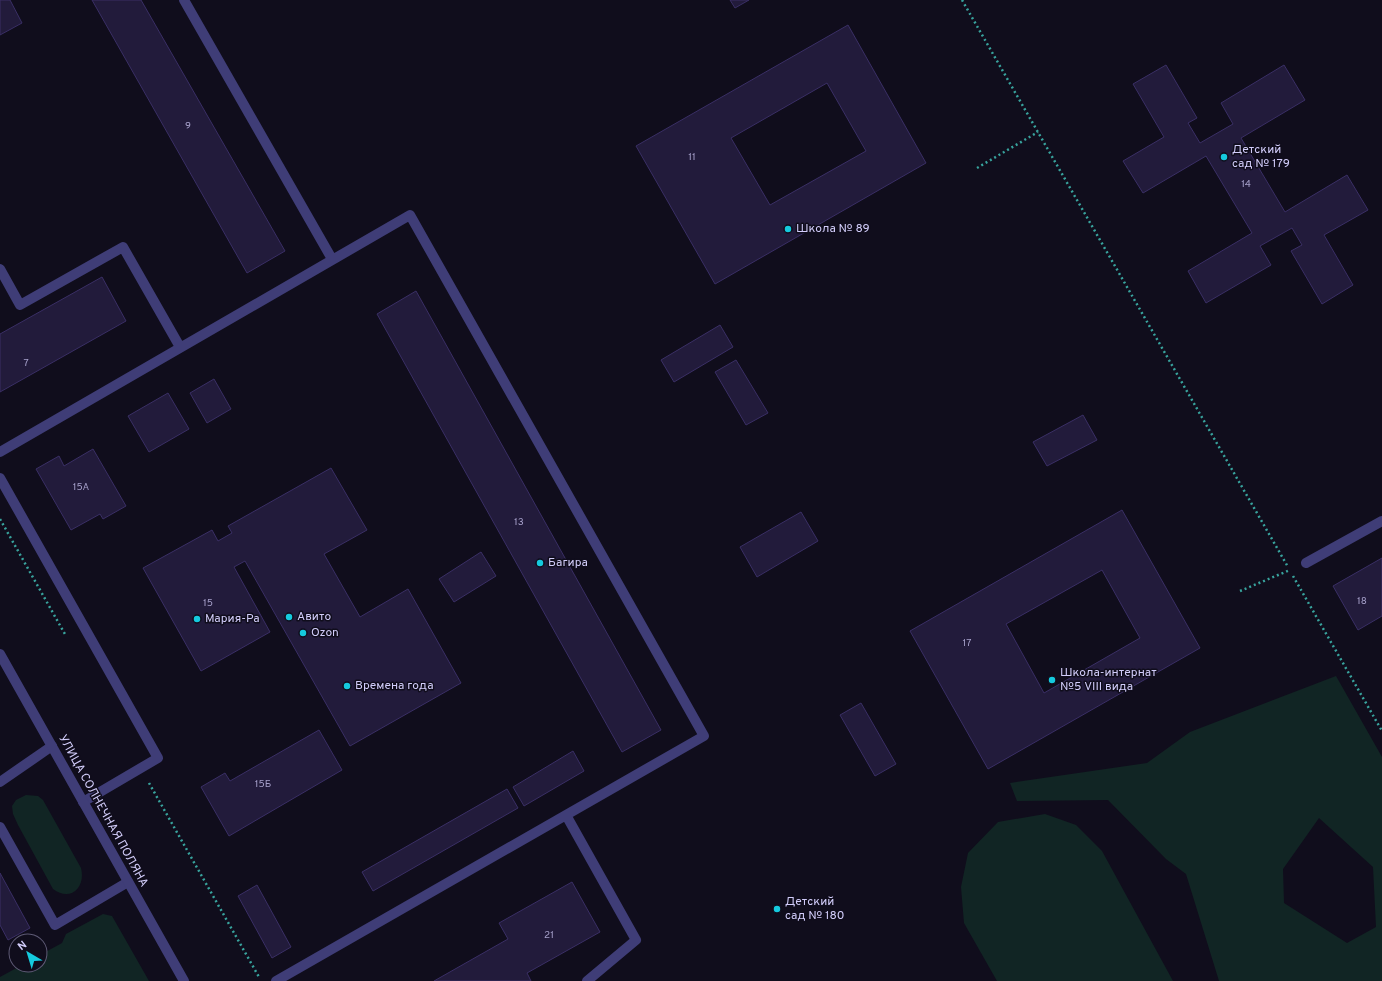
<svg xmlns="http://www.w3.org/2000/svg" width="1382" height="981" viewBox="0 0 1382 981" font-family="Overpass,sans-serif">
  <rect width="100%" height="100%" fill="#100d1c"/>
  <path fill="#112524" fill-rule="evenodd" d="M1336,676L1382,757V981H1219L1186,874L1166,859L1108,800L1017,801L1010,783L1147,763L1190,732ZM1319,818L1373,867L1376,927L1347,943L1284,903L1283,869Z
    M26,795L38,796L43,800L81,868C86,888 70,902 53,889L18,825L13,814L12,806L16,800Z
    M1045,814L1076,825L1102,851L1173,981H997L964,923L961,887L968,853L998,822Z
    M103,914L112,916L149,981H0V977L22,965H40V955L62,943L66,934Z"/>
  <path fill="#221b3b" stroke="#3a2f65" fill-rule="evenodd" d="M0,0H10L22,23L0,35Z
    M92,0H141L285,251L247,273Z
    M730,0H749L735,8Z
    M848,25L926,163L715,284L636,146ZM827,83L866,151L770,205L731,138Z
    M1166,65L1197,118L1188,123L1200,143L1233,124L1221,103L1284,65L1305,100L1241,138L1285,212L1347,175L1368,210L1324,235L1353,285L1322,304L1291,251L1302,245L1292,228L1260,246L1271,265L1206,303L1188,271L1252,233L1206,156L1143,193L1123,161L1164,137L1133,84Z
    M102,277L126,321L0,392V334Z
    M416,291L661,730L622,752L377,314Z
    M720,325L733,347L674,382L661,360Z
    M736,360L768,413L746,425L715,372Z
    M214,379L231,409L207,423L190,393Z
    M168,393L189,429L149,452L128,416Z
    M1083,415L1097,440L1047,466L1033,442Z
    M93,449L126,506L103,519L100,514L71,530L36,469L59,456L64,466Z
    M331,468L367,530L324,554L360,617L408,589L461,683L350,746L245,561L234,567L270,632L201,671L143,568L212,530L218,541L232,533L228,526Z
    M1122,510L1200,648L988,769L910,631ZM1102,570L1140,638L1044,693L1006,624Z
    M801,512L818,541L757,577L740,547Z
    M481,552L496,576L454,602L439,579Z
    M1382,558V616L1358,630L1333,586Z
    M861,703L896,764L875,776L840,715Z
    M319,730L342,770L229,836L201,787L225,773L230,781Z
    M573,751L584,771L524,806L513,787Z
    M507,789L518,808L373,891L362,872Z
    M0,873L30,928L8,940L0,925Z
    M572,882L600,932L527,973L531,981H434L508,939L499,923Z
    M257,885L291,947L272,958L238,896Z"/>
  <g fill="none" stroke-linecap="round" stroke-linejoin="round">
    <path stroke="#38a39d" stroke-width="2.5" stroke-dasharray="2 3" stroke-linecap="butt" d="M962,0L1288,567
      M977,168L1038,132
      M0,519L66,636
      M1293,576L1382,731
      M1240,591L1290,570
      M149,783L259,977"/>
    <path stroke="#3f3d77" stroke-width="10" d="M184,0L332,259
      M0,269L20,305L123,247L180,347
      M0,452L410,215L704,736L276,981
      M0,478L158,758L83,802
      M1306,563L1382,521
      M0,782L52,746
      M566,815L636,940L587,981
      M0,827L55,925L128,882"/>
    <path stroke="#3f3d77" stroke-width="10" d="M0,654L184,981"/>
  </g>
  <g fill="#15cade" stroke="#100d1c" stroke-width="1.5">
    <circle cx="1224" cy="157" r="4"/>
    <circle cx="788" cy="229" r="4"/>
    <circle cx="540" cy="563" r="4"/>
    <circle cx="289" cy="617" r="4"/>
    <circle cx="197" cy="619" r="4"/>
    <circle cx="303" cy="633" r="4"/>
    <circle cx="1052" cy="680" r="4"/>
    <circle cx="347" cy="686" r="4"/>
    <circle cx="777" cy="909" r="4"/>
  </g>
  <g text-anchor="middle" dominant-baseline="central" stroke-width="3" stroke-linejoin="round" paint-order="stroke">
    <g font-size="10" fill="#a6a0ca">
      <text x="188" y="126">9</text>
      <text x="692" y="157">11</text>
      <text x="1246" y="184">14</text>
      <text x="26" y="363">7</text>
      <text x="81" y="487">15А</text>
      <text x="519" y="522">13</text>
      <text x="1362" y="601">18</text>
      <text x="208" y="603">15</text>
      <text x="967" y="643">17</text>
      <text x="263" y="784">15Б</text>
      <text x="549" y="935">21</text>
    </g>
    <g font-size="12" fill="#d2cdfa" stroke="#100d1c" text-anchor="start">
      <text x="1232" y="150">Детский<tspan x="1232" dy="14">сад № 179</tspan></text>
      <text x="796" y="229">Школа № 89</text>
      <text x="548" y="563">Багира</text>
      <text x="297" y="617">Авито</text>
      <text x="205" y="619">Мария-Ра</text>
      <text x="311" y="633">Ozon</text>
      <text x="1060" y="673">Школа-интернат<tspan x="1060" dy="14">№5 VIII вида</tspan></text>
      <text x="355" y="686">Времена года</text>
      <text x="785" y="902">Детский<tspan x="785" dy="14">сад № 180</tspan></text>
    </g>
    <g font-size="12" fill="#d2cdfa" stroke="#100d1c">
      <text transform="translate(103 811) rotate(61)">УЛИЦА СОЛНЕЧНАЯ ПОЛЯНА</text>
    </g>
  </g>
  <g transform="translate(28 953) rotate(322)"><circle r="19" fill="#100d1c" stroke="#5e5a75"/>
  <path d="M0-3L7 15L0 10L-7 15Z" fill="#15cade"/>
  <text y="-6" font-size="11" font-weight="bold" text-anchor="middle" fill="#d2cdfa">N</text>
  </g>
</svg>
